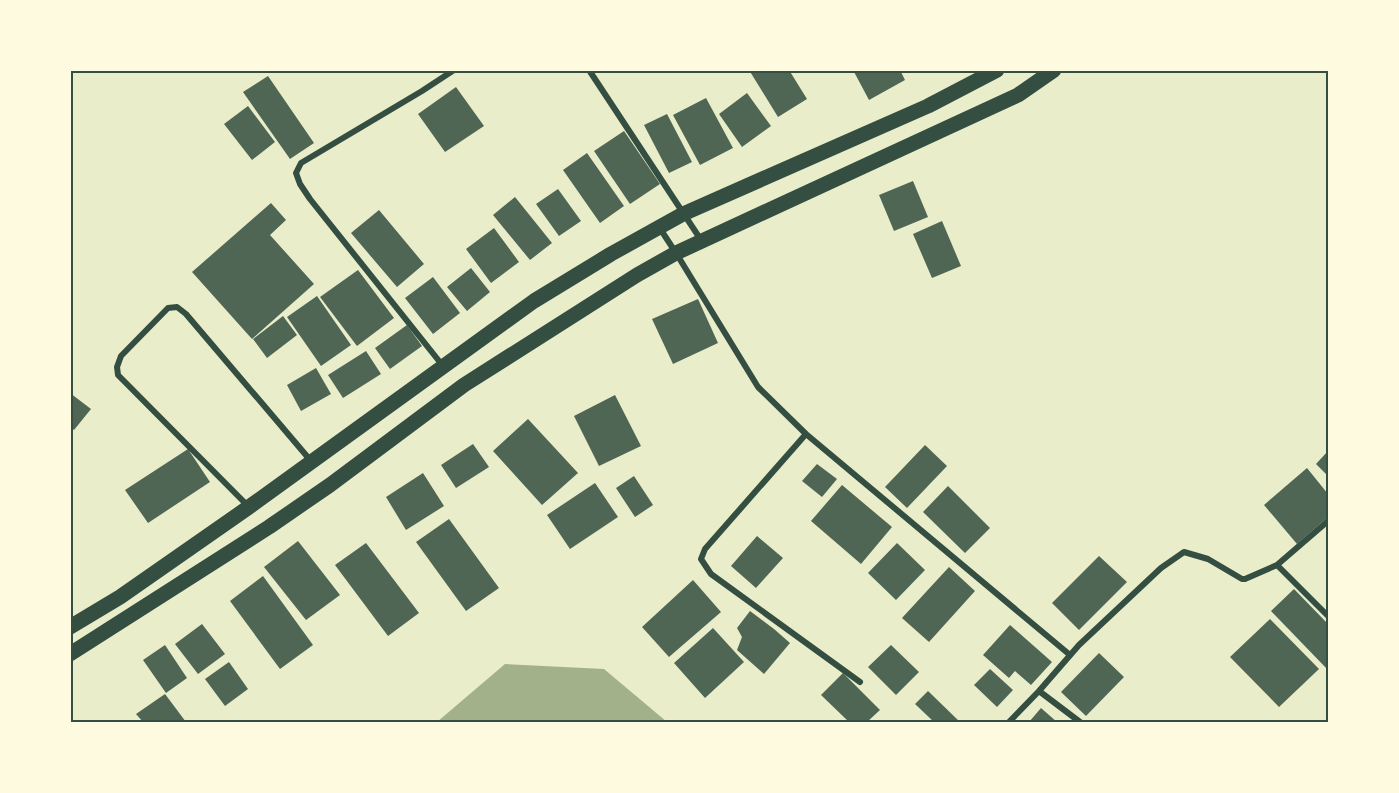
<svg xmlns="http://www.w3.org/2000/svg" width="1399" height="793" viewBox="0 0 1399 793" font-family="'Sofia Sans Condensed',sans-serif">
  <rect width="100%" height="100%" fill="#e9edc9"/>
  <path fill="#a3b18a" d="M505,664L604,669L667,722H437Z"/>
  <path fill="#4f6655" d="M749,70H789L807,99L778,117Z
    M853,70H900L905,80L869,100Z
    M268,76L314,143L290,159L243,92Z
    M456,87L484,126L445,152L418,114Z
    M747,93L771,126L742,147L719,114Z
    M706,98L733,148L700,165L673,115Z
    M248,106L275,142L252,160L224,124Z
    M667,114L692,162L669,173L644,125Z
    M624,131L660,184L630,204L594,151Z
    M587,153L624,206L600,223L563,170Z
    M913,181L928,217L894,231L879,195Z
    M558,189L581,221L559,236L536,204Z
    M515,197L552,243L530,260L493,215Z
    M271,203L286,220L270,235L314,284L252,339L192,272Z
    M379,210L424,264L397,287L351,233Z
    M942,221L961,266L932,278L913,234Z
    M494,228L519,262L491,283L466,249Z
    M471,268L490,292L467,311L447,287Z
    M358,270L394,318L357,346L320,297Z
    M433,277L460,313L433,334L405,298Z
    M317,296L351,345L321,366L287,317Z
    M698,299L718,343L673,364L652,319Z
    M283,316L297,335L267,358L253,339Z
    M407,325L422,346L390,369L375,348Z
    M366,351L381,374L343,398L328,375Z
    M316,368L331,394L301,411L287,385Z
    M70,393L91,409L74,430L70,427Z
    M615,395L641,446L599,466L574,416Z
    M528,419L578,473L542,505L493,451Z
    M473,444L489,467L456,488L441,465Z
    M925,445L947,466L907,508L885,487Z
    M188,449L210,482L148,523L125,490Z
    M1328,451V476L1316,464Z
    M817,464L837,479L822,497L802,481Z
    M1307,468L1328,494V517L1297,544L1264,505Z
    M423,473L444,506L406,530L386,497Z
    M634,476L653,505L635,517L616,488Z
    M595,483L618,517L570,549L547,515Z
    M842,485L892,527L861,564L811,521Z
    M948,486L990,528L965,553L923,512Z
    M449,519L499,588L466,611L416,542Z
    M757,536L783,558L756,588L731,566Z
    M298,541L340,595L306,620L264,567Z
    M366,543L419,613L388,636L335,565Z
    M897,543L925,570L896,600L868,573Z
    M1099,556L1127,582L1079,630L1052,603Z
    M949,567L975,591L929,642L902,618Z
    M263,576L313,645L280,669L230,601Z
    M693,580L721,612L669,657L642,627Z
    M1294,589L1328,624V670L1271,611Z
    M750,611L774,629L790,643L764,674L737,650L742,637L737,628Z
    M1270,619L1319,669L1279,707L1230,657Z
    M202,624L225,654L198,674L175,644Z
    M1010,625L1052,662L1031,685L1015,671L1009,678L983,655Z
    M713,628L744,662L705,698L674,663Z
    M165,645L187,678L166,693L143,660Z
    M891,645L919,672L896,695L868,667Z
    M1099,653L1124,677L1086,716L1061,692Z
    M229,662L248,689L225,706L205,679Z
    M990,669L1013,690L997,707L974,685Z
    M843,673L880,710L867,722H849L821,695Z
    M928,691L960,722H934L915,704Z
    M165,694L186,722H143L136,714Z
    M1041,708L1057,722H1029Z"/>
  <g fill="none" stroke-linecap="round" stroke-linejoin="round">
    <path stroke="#344e41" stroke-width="6" d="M589,70L701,240
      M659,227L676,253L758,387L806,434L1070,655
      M443,366L310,199L300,184L296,173L301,163L422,91L454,70
      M806,434L705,549L701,559L711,574L860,682
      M248,506L118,375L117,367L121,356L168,308L177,307L186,314L311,461
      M1277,565L1328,616
      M1039,691L1080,722
      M1009,722L1039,691L1079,645L1161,568L1184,552L1208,559L1242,579H1245L1277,565L1328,521"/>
    <path stroke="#344e41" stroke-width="15" d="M70,627L120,597L249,507L534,301L611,254L683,214L928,106L997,70
      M70,654L269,527L330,485L464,385L637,275L676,253L1018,95L1054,70"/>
  </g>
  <rect width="1399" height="793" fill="none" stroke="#fefae0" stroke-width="144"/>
  <rect x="72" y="72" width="1255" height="649" fill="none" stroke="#344e41" stroke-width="2"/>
</svg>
